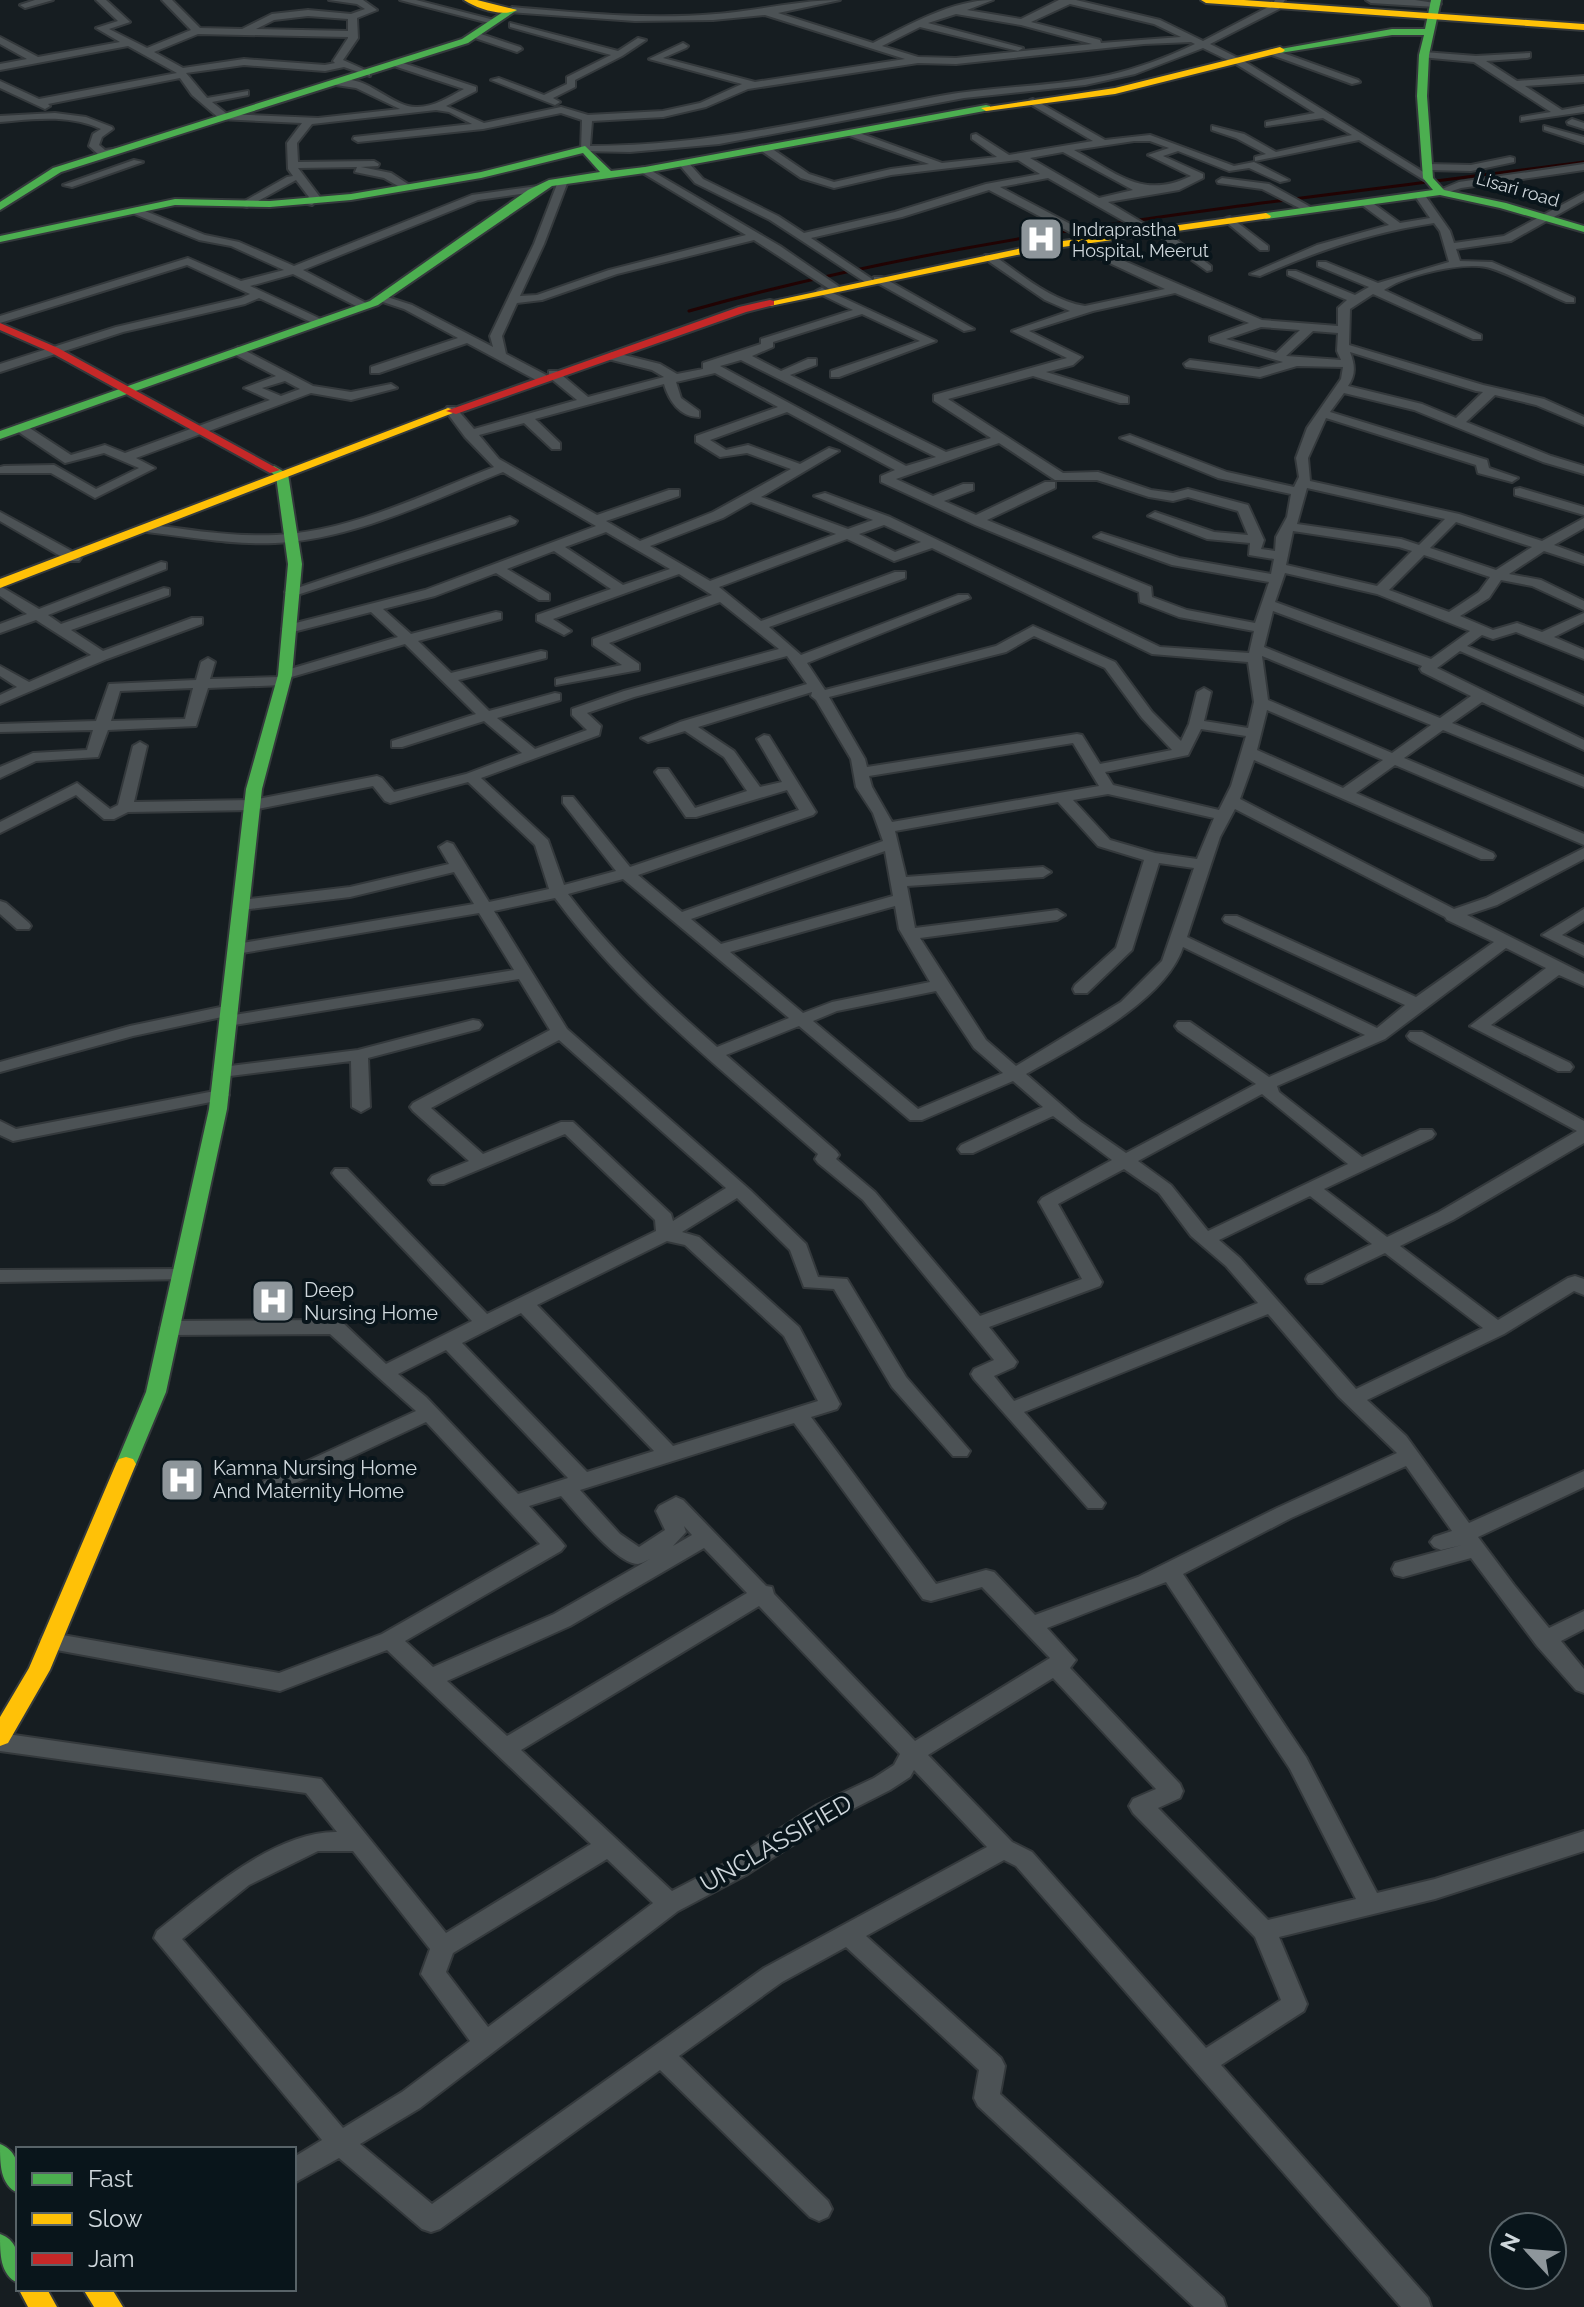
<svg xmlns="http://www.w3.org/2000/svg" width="1584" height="2307" viewBox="0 0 1584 2307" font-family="Raleway,sans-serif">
  <rect width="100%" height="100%" fill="#161d21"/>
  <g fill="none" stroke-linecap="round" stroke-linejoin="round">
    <path stroke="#210303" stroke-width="3" d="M689,311C980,229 1285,202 1584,162"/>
    <g stroke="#34393c" stroke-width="4">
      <path id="street" d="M35,0H53L25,8L20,5Z
        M96,0H106L130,22L109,29L147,48L191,30L162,0H172L200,28L242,29L272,14L308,10L351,14L365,9L357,4L329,0H363L377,10L357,18L358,38L343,60L370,72V76L344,67L325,71L244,65L186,73L207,98L248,91V95L212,102L227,114L318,118L400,109L356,88L336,85L334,83C362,68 390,108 417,107C434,107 449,97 464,89L394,66L392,64L397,61L476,87V91L446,106L484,123L561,107L588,115L663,111L700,103L742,84L649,59L683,43L688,46L686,48L663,58L755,82L905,59L765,15L713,20L635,21L509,12L512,7C580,13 648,20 716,14C757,11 799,0 840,0L778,13L873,43C909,25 952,0 993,0L967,10L1021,19L1059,0H1076L1160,20L1203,41L1272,5L1275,0H1285L1279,9L1210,44L1242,60L1433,178L1424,180L1359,140L1255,161V157L1266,154L1236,138L1212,130V126L1244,134L1276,152L1352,135L1323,118L1266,126V122L1315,113L1236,64L1203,48L1135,74L1085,85L964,98L719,144L630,152L581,151L582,120L561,113L483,129L358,142L353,139L354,137L472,124L449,112L436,110L312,124L297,143L298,162L374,161L379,164L378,166L361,167L391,173L414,188L405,190L384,178L355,172L357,167L298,168L320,197L312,205L303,203L309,197L296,180L247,207L243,206V202L287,177L293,176L288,169L287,143L302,123L220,119L192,95L180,78L48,104L50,106L45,109L0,88V81L39,99L177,73L128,46L0,70V64L27,59L0,44V37L38,57L120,42L96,28L118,21ZM1070,4L1154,24L1181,37L1101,43L1100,40L1031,22ZM956,14L1021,25L1092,44L956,58L918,57L882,46L920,27L1018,51L1023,48L928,23ZM308,16L348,19V31L256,29L274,20ZM198,34L348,37V38L333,61L335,63L325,65L244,59L183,68L154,52ZM1191,42L1195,44C1168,57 1139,68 1109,75C1053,87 996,86 940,96C823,118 710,146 590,146L592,121L663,117L706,107L748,89L918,63L956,64L1144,44Z
        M400,0H416L498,21L493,24Z
        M1366,0H1415L1441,4L1436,7L1371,3Z
        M510,23L618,51L638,38L646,40L622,56L575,80V87L553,98L560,102L555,105L491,80L499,78L544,95L567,84V77L611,55L510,27Z
        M475,32L520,47L522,49L517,52L472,37L470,35Z
        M1272,49L1358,80L1360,82L1352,84L1269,54L1267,52Z
        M1424,52L1476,56L1530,53V57L1527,58L1486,61L1517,81L1584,76V82L1525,86L1562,110L1584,106V112L1521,121V117L1551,112L1474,62L1421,57V53Z
        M1033,99L1105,140L1150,135L1234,166L1254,162L1289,180L1280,182L1249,168L1229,171L1178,151L1163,156L1203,174V178L1179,190L1108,202L1153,229L1161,228L1211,266V270L1207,271L1153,232L1145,233L1048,178L1000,187L1095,237V241H1087L989,190L902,217L811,238L872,279V283L868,284L770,220L695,183L677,162L686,160L703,179L778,216L804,233L895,212L986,184L1040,174L1018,160L891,175L834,188L801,178L760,150V146H768L809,174L834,182L891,169L929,164L847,135V131L851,130L942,163L997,157L972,139V135L976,134L1009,155L1093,141L1030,104V100ZM1134,141H1150L1169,148L1148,155L1191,176C1142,200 1117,173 1074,150ZM1063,152L1133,190L1099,198L1030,158Z
        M55,113L86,117L112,127L113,129L102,137L99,145L105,150L119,148L124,151L99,155L89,146L93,134L101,129C69,114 34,119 0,122V116Z
        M1572,119L1584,123V129L1568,124L1567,122Z
        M1544,126L1584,137V143L1544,130Z
        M1510,157L1514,158V162L1471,171L1428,170L1423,167L1428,164L1471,165Z
        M134,160L143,162L72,187L63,185Z
        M1584,164V170L1461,188L1440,195L1435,192L1459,182Z
        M645,167L780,246L841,288L831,290L754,240L617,274L542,300L517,303L502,336L506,354L546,375V381H538L467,343L379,373H371V367L458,338L404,309L377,300V296L381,295L412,305L493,347L490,336L534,244L559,179L568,181L544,244L520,296L537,295L609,270L746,235L641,172V168Z
        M1222,178L1269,184L1316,210L1307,212L1262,189L1218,183L1217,181Z
        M538,186L543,189L542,191L478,200L303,270L368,304V308H360L293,274L250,286L323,320V324H315L259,298L245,304L123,332L0,372V364L116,327L241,298L250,294L187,265L0,323V316L188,258L241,281L284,270L231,246L199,240L132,213V209H140L205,235L239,242L294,266L472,195Z
        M1420,193L1424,194L1450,231L1454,243L1504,236L1584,193V200L1511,241L1456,249L1460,261L1492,262L1574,298V302H1566C1544,293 1508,272 1486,267C1460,262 1405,275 1384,290L1481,335V339H1473L1373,294L1350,309L1349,345L1483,385L1544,399L1584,417V425L1536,405L1495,395L1466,422L1551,456L1584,466V474L1543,462L1414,410L1344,393L1330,412L1487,460L1489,468L1518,478L1512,482L1478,473L1476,465L1326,418L1308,458L1310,481L1459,514L1542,541L1584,518V528L1554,545L1584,556V564L1544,551L1509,574L1541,580L1584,601V610L1532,586L1501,580L1489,598L1460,616L1493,630L1517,623L1542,632L1584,613V622L1554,637L1584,650V659L1516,632L1493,639L1482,635L1467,646L1584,696V705L1460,651L1437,668L1584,740V750L1482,702L1452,723L1584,777V787L1443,730L1404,758L1584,834V845L1395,765L1356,793L1493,853L1495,856L1493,859H1481L1254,760L1240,799L1454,909L1486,898L1584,848V859L1497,905L1467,915L1584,974V986L1559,975L1491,1025L1570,1063L1573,1067L1570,1071H1558L1470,1026L1546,968L1506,948L1385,1039L1277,1086L1279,1092L1362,1157L1420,1130H1432L1435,1134L1432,1138L1324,1189L1387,1237L1439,1212L1577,1131L1410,1040L1407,1036L1410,1032H1422L1584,1121V1143L1453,1220L1400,1246L1498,1320L1568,1278L1575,1276L1584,1279V1295L1574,1291L1504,1334L1367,1400L1406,1436L1469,1523L1584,1471V1487L1478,1537L1514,1585L1549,1628L1584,1611V1629L1561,1641L1584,1669V1693L1576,1690L1537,1646L1471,1558L1403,1577L1395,1575L1392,1569L1395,1563L1462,1545L1441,1550L1434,1547L1430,1542L1434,1537L1452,1531L1406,1466L1291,1518L1183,1574L1306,1757L1377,1893L1435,1879L1584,1831V1851L1435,1899L1279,1937L1307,2004L1304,2011L1221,2065L1428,2298L1431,2307H1401L1016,1866L1004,1860L866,1936L1001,2058L1005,2066L1000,2094L1223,2298L1226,2307H1194L978,2106L974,2098L979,2070L846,1947L782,1982L679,2056L828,2201L832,2209L828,2217L819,2221L810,2217L660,2070L440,2229L431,2232L422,2229L339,2158L294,2183V2157L322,2140L154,1938L157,1931C205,1893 275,1831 337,1832L306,1793L0,1751V1733L321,1779L446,1933L591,1844L387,1650L280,1691L51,1649L43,1647L40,1641L43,1635L51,1633L279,1673L382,1634L540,1544L426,1422L278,1491H264L261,1486L264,1481L416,1411L330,1334L170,1335L160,1328L170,1321L335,1320L342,1322L386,1364L472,1321L335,1177L332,1173L335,1169H347L487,1314L656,1231L655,1220L565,1134L444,1184H432L429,1180L432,1176L469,1161L413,1111L410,1107L413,1103L550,1030L519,979L228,1026L220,1021L228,1016L514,970L479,913L236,954L228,949L236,944L474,904L454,872L350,897L241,910L233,905L241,900L350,887L449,864L439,847L447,842L453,844L489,902L549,889L535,845L468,782L390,803L385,801L373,786L253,810L128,812L114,819H104L76,795L0,833V822L77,783L110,809L118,805L133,746L140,742L147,746L134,802L253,800L377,776L382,778L394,792L466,774L522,753L484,721L402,747H392V741L476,714L405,644L288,678V684L283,685L208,688L196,726L108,730L98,757L36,761L0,778V767L33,753L87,750L93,730L0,732V724L96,721L109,684L196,680L201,662L208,658L215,662L210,679L279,677L280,672L398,637L371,612L289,633L282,629L284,626L425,590L596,526L503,472C430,501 355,539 275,543C232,545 190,537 147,532L140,528L147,524C190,530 233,537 276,535C353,531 424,494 494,467L465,437L445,410L447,407H455L474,429L577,400L549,377V371H557L588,397L664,377L652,370L608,359L606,356L612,352L660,364L677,374L703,369V363L761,344V339L853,310L818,293L816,291L822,288L936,341L839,377H831V371L920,341L862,314L773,342V347L752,356L781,371L808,359H816V365L790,375L946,452L991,438L934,401V395L1067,358L1012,331L1070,311L1045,300L985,259V255H993C1021,274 1051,301 1085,306L1165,289L1069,244L1068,242L1073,239L1262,320L1338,326V308L1347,300L1288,275V271H1296L1355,295L1369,287L1318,266V262H1326L1378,283L1449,262L1440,231L1434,223C1373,232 1316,251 1260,276L1250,274L1317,245L1389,225L1362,205V201H1370L1400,223L1430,218L1415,196ZM1175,293L1249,323L1210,337V341L1283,362L1259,369L1190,360L1184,364L1186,367L1260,377L1297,366L1343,367L1341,379L1307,428L1296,458L1299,477L1294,487L1227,472L1130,435L1120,438L1218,478L1291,494L1287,517L1276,537L1275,551L1261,549L1264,540L1248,505L1188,489L1173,493L1151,490L1098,472L1063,473L948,399L1033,376L1120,403H1128V397L1046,372L1073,365L1082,357L1029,331L1093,311ZM1261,327L1300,330L1276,353L1226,339ZM1313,331L1338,333L1337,351L1341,360L1286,356ZM1350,352L1476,391L1483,392L1456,418L1422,404L1348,386C1356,375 1355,365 1350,352ZM741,360L936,457L906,466L720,366ZM715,373L778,407L696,436V442L720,457L747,453L791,469L713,512L640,541L606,521L679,496V490H669L597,515L499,459L479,435L524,423L552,449H560V443L535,419L664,384C669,401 680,417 699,417V411L681,398L676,382ZM787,412L895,470L881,476V482L975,525L1139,592L1140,602L1179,617L1254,631L1249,653L1160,647L890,517L825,493L814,496L873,520L848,529L761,497L839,451L829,448L800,464L748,445L726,450L710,440ZM999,443L1055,480H1097L1149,497L1173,501L1188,497L1238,511L1248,535L1214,532L1155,512L1148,516L1207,539L1250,543L1249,555L1274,559L1271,574L1179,558L1101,533L1094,537L1172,565L1269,582L1255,623L1187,610L1152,597L1151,587L987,520L1055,488V482H1045L976,515L944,501L973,490V484H963L933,496L896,479ZM1307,488L1445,519L1419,545L1401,539L1297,524ZM751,502L836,534L710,581L650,546L723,518ZM1456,522L1532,547L1496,570L1430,548ZM884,525L921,542L895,552L859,534ZM1293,531L1399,547L1412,551L1377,586L1286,565ZM606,532L670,569L623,585L565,547ZM847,539L894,561L932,548L1152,654L1248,662L1254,702L1248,728L1204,721L1211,692L1204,688L1197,692L1189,724L1181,741L1152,712L1115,662L1033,626L996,646L825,690L807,663L970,598L968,595H958L801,655L769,627L905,578V572H895L761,621L719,587ZM554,551L611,589L537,615V621L564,635L571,631L553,619L679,574L712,595L593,639V645L622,665L556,679V685L639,670V664L609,643L720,602L779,649L624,691L572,709V715L587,730L535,749L497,718L560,700V694L555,693L489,711L458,680L546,658V652L541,651L451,673L418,641L501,619V613L496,612L411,634L383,609L435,596L496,573L539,600H549V594L507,569ZM1424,555L1490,577L1479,592L1449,612L1389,590ZM1285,573L1377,594L1470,631L1431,659L1275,602ZM1273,611L1422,666L1420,669L1422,672L1471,696L1440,718L1264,647ZM1034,636L1105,668L1142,718L1172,750L1100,764L1082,735L1077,734L867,767L865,759L829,697L1006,652ZM787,656L807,684L680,722L641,738L648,742L685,731L724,757L747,791L695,808L668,769H658L655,772L686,817H696L787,790L799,810L630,867L573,797H563V803L616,871L564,885L548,840L481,778L599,735L601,726L587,713L634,697ZM1262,656L1431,725L1392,753L1268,700ZM193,688L185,719L111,721L120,691ZM812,692L811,696L816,700L851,759L856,787L873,813L883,841L682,912L638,875L813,815L816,812L769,736L764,735L757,739L782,782L760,787L734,751L698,727ZM1267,710L1383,760L1343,788L1257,750ZM1201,729L1246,736L1231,786L1219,810L1113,785L1105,772L1188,755ZM1073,743L1099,786L892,822L872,787L869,776ZM1108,794L1214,818L1197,859L1155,853L1110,840L1073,800ZM1058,802L1098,846L1144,860L1116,948L1075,985L1073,989L1075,993H1087L1132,950L1159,863L1194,868L1162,961L1121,1002L1016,1066L986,1040L920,938L1057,920L1065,915L1057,910L915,928L907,886L1043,877L1051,872L1043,867L906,877L895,831ZM1235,809L1445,917L1447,920L1494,942L1416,997L1237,916H1225L1223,919L1225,922L1405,1005L1377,1028L1187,937L1220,837ZM885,851L893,896L721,944L691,919ZM623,879L789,1018L717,1047C663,1000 611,951 568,894ZM555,898C628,997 726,1073 818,1154L815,1159L818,1163L863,1200L994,1360L974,1369L971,1374L974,1379L1088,1508H1102L1105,1503L1024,1412L1268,1314L1338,1396L1397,1453L1277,1508L1138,1577L1035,1615L994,1572L986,1570L936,1584L811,1417L837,1409L840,1404L799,1327L699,1237L682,1232L737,1198L790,1250L804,1287L834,1289L892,1387L953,1456H967L970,1451L906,1377L847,1279L818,1277L806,1244L750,1190L567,1029L494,911ZM895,906L899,929L930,982L832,1002L803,1013L730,952ZM1183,947L1365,1035L1269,1077L1190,1022H1178L1175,1026L1178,1030L1256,1084L1126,1153L1081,1122L1026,1074C1074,1047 1165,1002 1183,947ZM936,991L974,1048L1003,1073L918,1109L813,1021L837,1011ZM799,1026L910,1120H922L1013,1081L1043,1107L961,1145L958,1149L961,1153H973L1053,1116L1112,1160L1042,1198L1039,1202L1082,1279L980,1316L875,1192L836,1159L839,1155L836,1151L726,1055ZM559,1040L726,1188L673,1221L671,1214L573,1122H561L483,1154L431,1108ZM1262,1094L1348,1164L1208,1231L1171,1185L1138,1161ZM1124,1169L1159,1193L1191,1236L1226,1266L1258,1303L1014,1401L994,1376L1014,1367L1017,1362L989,1327L1100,1286L1102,1282L1058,1204ZM1310,1196L1372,1244L1308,1275L1306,1279L1308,1283H1322L1385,1253L1483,1328L1356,1389L1240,1258L1219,1240ZM667,1241L685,1245L784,1336L818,1401L673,1446L537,1305ZM521,1313L654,1451L587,1472L462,1343ZM446,1350L568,1478L518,1494L426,1397L398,1374ZM794,1423L923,1599L931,1601L982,1587L1050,1658L915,1741L774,1594L772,1587L766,1586L683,1500L676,1497L659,1506L656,1511L665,1530L639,1547L620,1534L580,1490ZM561,1496C575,1511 616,1564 638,1564C640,1564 648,1560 650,1559L554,1614L433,1667L405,1641L561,1551L565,1546L561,1541L529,1506ZM684,1526L692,1535L673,1546L686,1532ZM704,1548L747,1593L507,1736L447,1681L570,1626ZM1166,1582L1290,1769L1356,1899L1268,1920L1158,1808L1180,1798L1183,1791L1180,1784L1070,1668L1076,1660L1047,1628ZM759,1606L900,1754L894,1765L874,1778L817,1805L730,1861L672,1891L521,1750ZM1053,1678L1156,1789L1133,1799L1129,1806L1133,1813L1255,1937L1281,2000L1206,2048L1032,1852L1012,1842L928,1755ZM914,1770L987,1847L764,1968L432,2204L360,2144L420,2108L678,1911L746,1875L833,1819L890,1790L910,1777ZM318,1851H353L430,1949L421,1974L470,2041L402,2092L343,2128L182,1939L249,1885ZM607,1859L653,1903L488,2027L446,1972L453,1953Z
        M1230,217L1268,246V250H1260L1226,222V218Z
        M874,277H882L974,329L964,331L874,281Z
        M238,347L313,386L351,392L391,384L397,388L351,400L311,393L136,458L155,468L95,498L51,473H0V467L4,466L54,465L96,489L139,468L104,453L65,463L17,431V425H25L71,455L105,445L125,453L270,400L244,388L276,376L234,354L232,351ZM285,381L300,389L281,396L262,388Z
        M1520,488L1584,507V515L1515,495V489Z
        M0,512L79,555L81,558L79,561H69L0,521Z
        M510,517L517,521L515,524L297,595H287L285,592Z
        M161,562L166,563V569L48,615L61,624L164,588L169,589V595L71,630L103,651L192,618H202V624L107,659L0,704V695L17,687L0,676V666L29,682L91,655L36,620L0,633V624L27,614L0,596V586L39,609Z
        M0,901L6,903L29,923L31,926L29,929H17L0,914Z
        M1584,909V921L1562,935L1584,945V956L1542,935Z
        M230,1005L238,1010L236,1014L133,1036L0,1072V1062L130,1026Z
        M473,1020L479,1021L482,1025L479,1029L368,1058L370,1107L361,1112L352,1107L351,1061L222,1077L213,1072L222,1067L358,1050Z
        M220,1090L226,1091L229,1095L226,1099L13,1141L0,1135V1121L16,1129Z
        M182,1269L191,1275L189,1279L0,1282V1270Z"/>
    </g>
    <g stroke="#34393c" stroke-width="4">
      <path id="fast" d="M1431,0H1441L1429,55L1427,96L1433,178L1444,190L1506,203L1584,226V232L1500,208L1440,195L1266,219L1261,216L1266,213L1433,190L1423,178L1417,96L1419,55L1424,35H1392L1280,53L1275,50L1392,29H1425Z
        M509,8L517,10L468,43L61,172L0,210V202L53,168L462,39Z
        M986,105L990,106V110L645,173L552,186L378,305L0,439V431L370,301L528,190L549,180L600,172L583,153L481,178L351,200L270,207L175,205L0,242V236L175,199L270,201L351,194L481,172L585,146L611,171L645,167Z
        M274,466L288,474L302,564L292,675L262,789L227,1109L166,1392L136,1464L133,1469H119L116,1464L146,1392L209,1109L246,789L278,675L288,564L276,476L268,470Z
        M0,2144C22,2153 18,2173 18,2193C0,2185 0,2164 0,2144Z
        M0,2234C22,2242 18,2263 18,2283C0,2275 0,2254 0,2234Z"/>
    </g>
    <g stroke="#34393c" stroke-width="4">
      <path id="slow" d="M464,0H477L517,10C502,17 478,9 464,0Z
        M1201,0H1244L1584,24V30L1206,3Z
        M1280,47L1285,50L1283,52L1115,94L986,111L981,108L1115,88Z
        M1266,213L1271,216L1270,218L1041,250L770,306L764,303L1041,244Z
        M448,408L458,411L0,588V579Z
        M126,1457L133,1459L136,1464L50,1670L8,1743L0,1746V1717L29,1668L116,1464L119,1459Z
        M18,2288L47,2289L57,2307H28Z
        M83,2289H112L123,2307H94Z"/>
    </g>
    <g stroke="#34393c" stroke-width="4">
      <path id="jam" d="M770,300L774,301V305L746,312L456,414L446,411L739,307Z
        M0,323L58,348L280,470L270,473L50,352L0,330Z"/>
    </g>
    <use href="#street" fill="#4c5255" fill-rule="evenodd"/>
    <use href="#fast" fill="#4caf50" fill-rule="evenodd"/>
    <use href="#slow" fill="#ffc107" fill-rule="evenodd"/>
    <use href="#jam" fill="#c62828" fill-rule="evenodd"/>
  </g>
  <defs>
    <g id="hospital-square" transform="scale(2.3)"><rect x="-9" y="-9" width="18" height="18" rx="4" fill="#8e969b" stroke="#09151b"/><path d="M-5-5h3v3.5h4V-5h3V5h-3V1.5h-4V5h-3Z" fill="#fff"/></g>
  </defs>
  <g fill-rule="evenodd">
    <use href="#hospital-square" x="1041" y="239"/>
    <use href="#hospital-square" x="273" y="1301"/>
    <use href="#hospital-square" x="182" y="1480"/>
  </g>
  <g text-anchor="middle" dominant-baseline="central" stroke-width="8" stroke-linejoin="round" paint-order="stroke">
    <g font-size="18" fill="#cfd7dc" stroke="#09151b">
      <text transform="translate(1518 189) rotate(16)">Lisari road</text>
    </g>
    <g font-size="18" fill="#cfd7dc" stroke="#09151b" text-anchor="start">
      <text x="1072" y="229">Indraprastha<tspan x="1072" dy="21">Hospital, Meerut</tspan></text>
    </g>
    <g font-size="20" fill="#cfd7dc" stroke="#09151b" text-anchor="start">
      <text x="304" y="1290">Deep<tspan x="304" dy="23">Nursing Home</tspan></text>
      <text x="213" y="1468">Kamna Nursing Home<tspan x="213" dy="23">And Maternity Home</tspan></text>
    </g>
    <g font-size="24" fill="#cfd7dc" stroke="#09151b">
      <text transform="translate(776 1843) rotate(-30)">UNCLASSIFIED</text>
    </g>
  </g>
  <rect x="16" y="2147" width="280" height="144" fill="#09151b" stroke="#586368" stroke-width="2"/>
  <rect x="32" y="2173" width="40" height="12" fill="#4caf50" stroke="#586368" stroke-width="2"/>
  <text x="88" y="2187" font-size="24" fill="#cfd7dc">Fast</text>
  <rect x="32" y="2213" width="40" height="12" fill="#ffc107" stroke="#586368" stroke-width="2"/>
  <text x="88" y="2227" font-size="24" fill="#cfd7dc">Slow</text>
  <rect x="32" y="2253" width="40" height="12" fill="#c62828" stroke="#586368" stroke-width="2"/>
  <text x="88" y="2267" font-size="24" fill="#cfd7dc">Jam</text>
  <g transform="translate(1528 2251) rotate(296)"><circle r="38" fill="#09151b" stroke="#586368" stroke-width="2"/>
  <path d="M0-6L14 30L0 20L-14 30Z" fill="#8e969b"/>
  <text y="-12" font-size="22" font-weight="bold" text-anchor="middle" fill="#cfd7dc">N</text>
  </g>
</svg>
